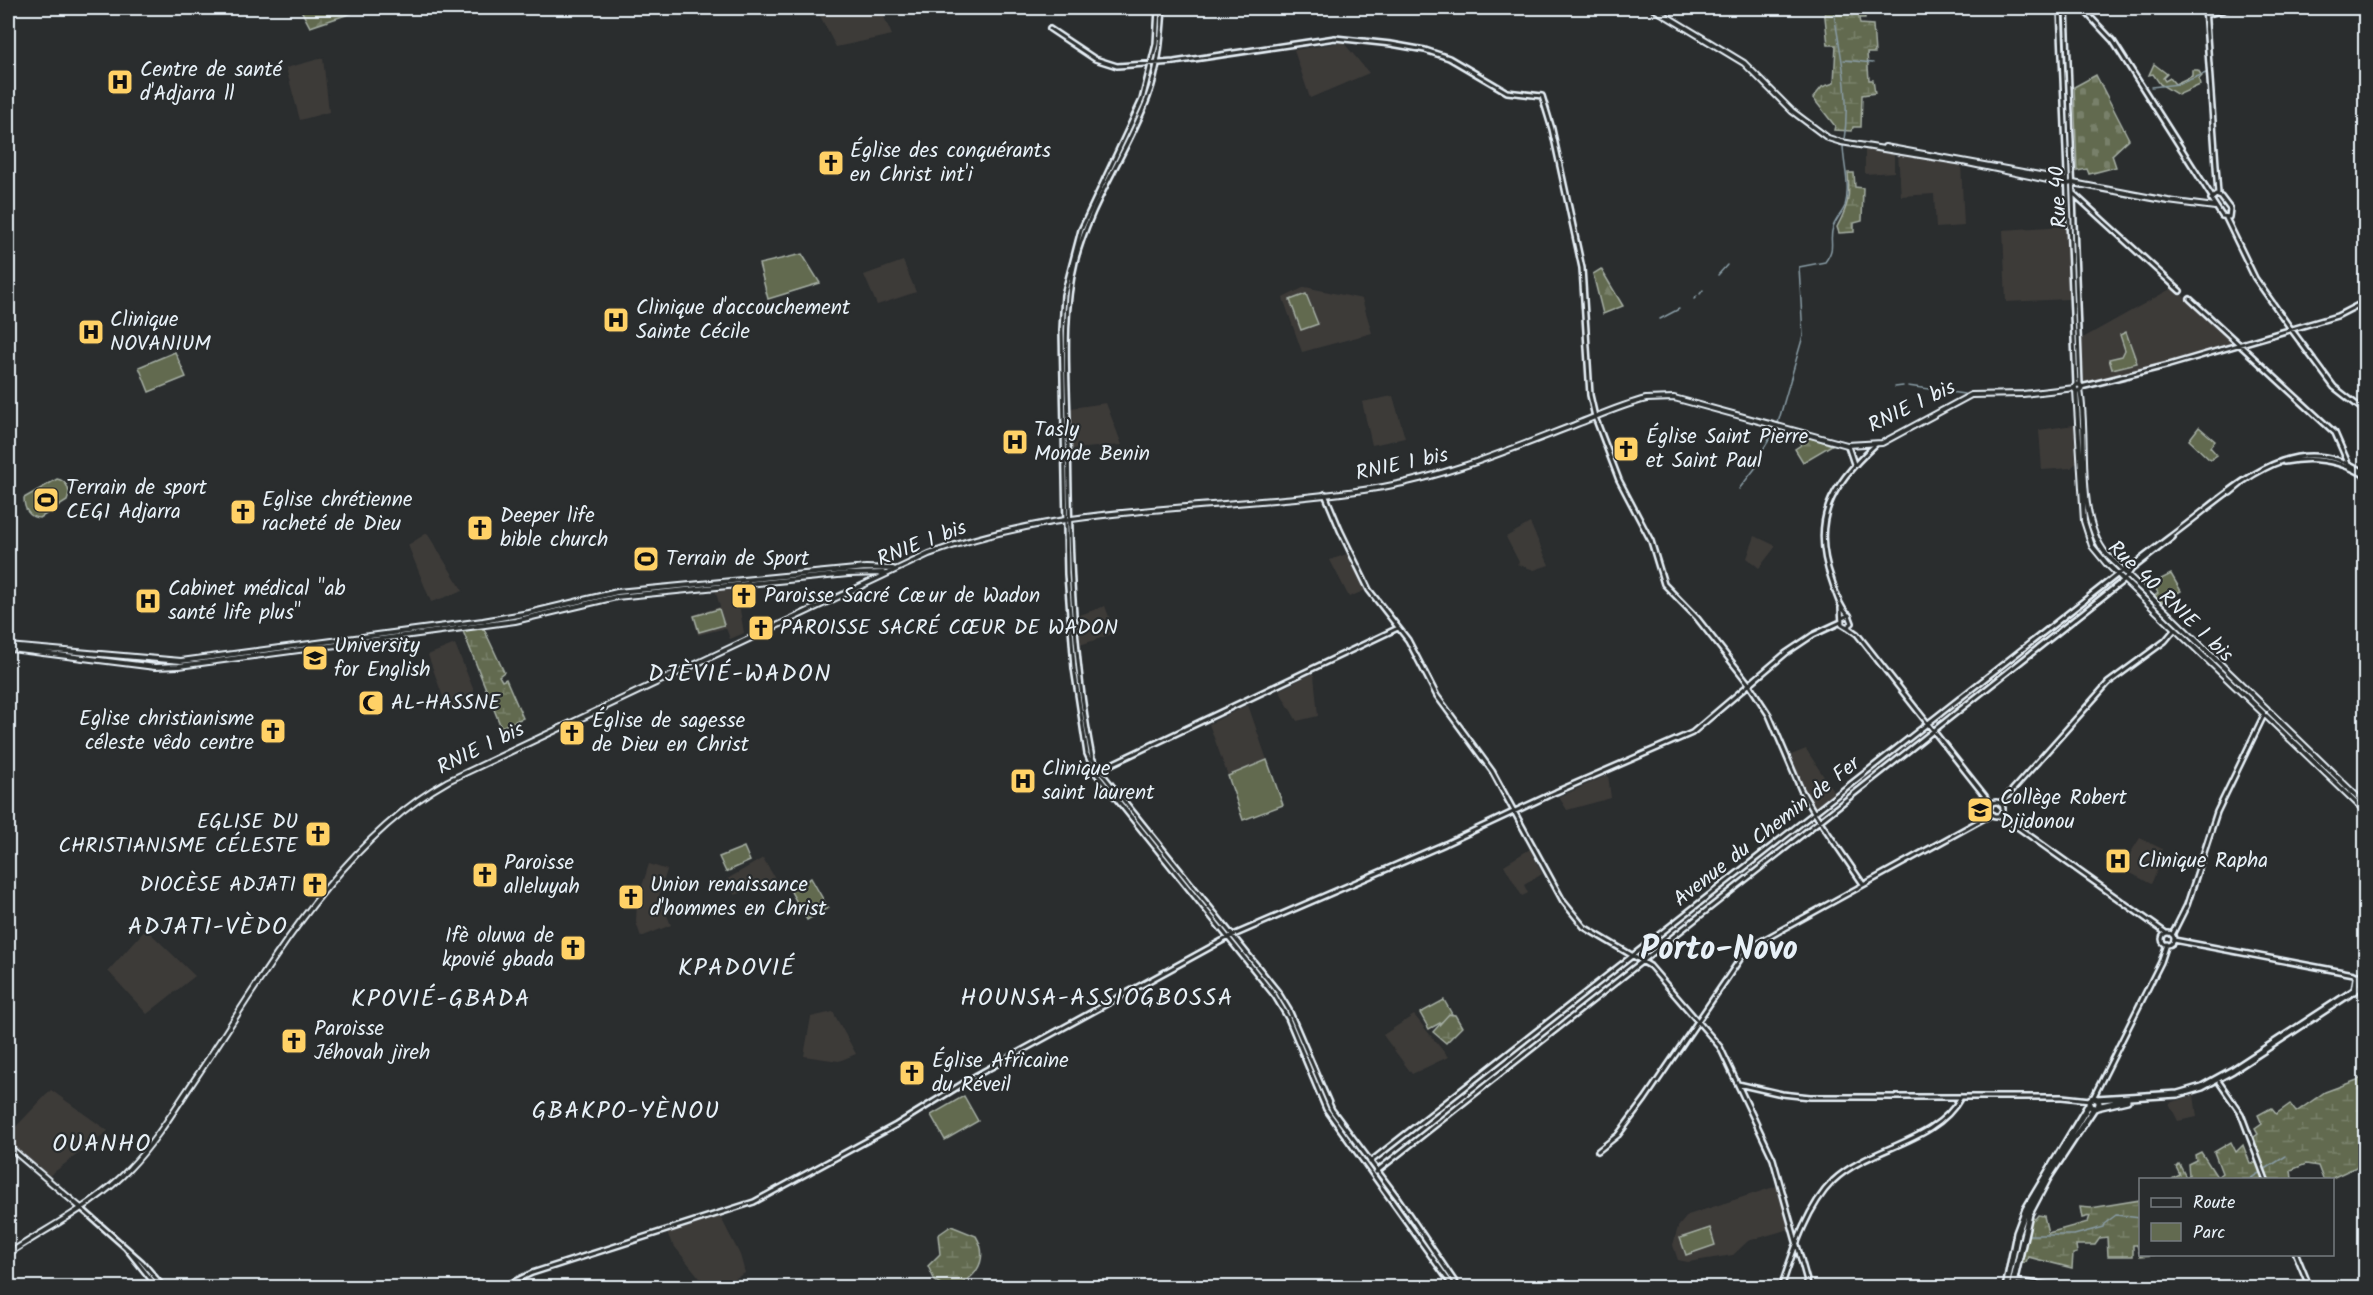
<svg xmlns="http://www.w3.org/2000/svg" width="2373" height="1295" viewBox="0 0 2373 1295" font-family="Kalam,sans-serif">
  <defs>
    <pattern id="forest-firs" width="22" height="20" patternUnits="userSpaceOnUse" patternTransform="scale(1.5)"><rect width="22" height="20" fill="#626a50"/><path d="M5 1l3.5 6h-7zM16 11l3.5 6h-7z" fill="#78806a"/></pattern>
    <pattern id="wetland-marsh" width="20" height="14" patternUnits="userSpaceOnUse" patternTransform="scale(1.5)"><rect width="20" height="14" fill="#626a50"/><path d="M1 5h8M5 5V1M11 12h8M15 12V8" fill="none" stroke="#78806a"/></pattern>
    <pattern id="cemetery-stones" width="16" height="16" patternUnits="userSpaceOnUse" patternTransform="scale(1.5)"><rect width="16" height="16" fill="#626a50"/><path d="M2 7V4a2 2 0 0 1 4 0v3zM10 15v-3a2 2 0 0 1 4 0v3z" fill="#78806a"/></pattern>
  </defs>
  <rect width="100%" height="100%" fill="#2a2d2e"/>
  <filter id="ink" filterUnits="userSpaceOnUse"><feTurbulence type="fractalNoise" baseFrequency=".0167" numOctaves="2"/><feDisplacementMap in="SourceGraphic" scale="12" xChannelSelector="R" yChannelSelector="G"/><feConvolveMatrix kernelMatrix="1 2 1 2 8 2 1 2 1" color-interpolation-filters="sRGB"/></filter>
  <g filter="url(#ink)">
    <path fill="#3d3b39" d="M816,8H880L892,35L836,47Z
      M1343,42L1369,73L1310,98L1294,50Z
      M323,58L329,112L300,120L286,68Z
      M1865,150L1894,152V172L1865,174Z
      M1898,153L1961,163L1964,226L1936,228L1934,194L1901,196Z
      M2066,226L2069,299L2006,302L2003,230Z
      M903,261L916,292L877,305L864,275Z
      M1305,287L1362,299L1372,333L1302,352L1283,298Z
      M2174,287L2234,344L2169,364L2084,383L2081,339Z
      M1393,396L1405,438L1372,445L1362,402Z
      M1106,403L1122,445L1072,449L1071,408Z
      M2074,425L2076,463L2071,468L2042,470L2039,430Z
      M1530,523L1549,565L1534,570L1517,564L1519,562L1506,537Z
      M427,533L463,591L431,602L408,545Z
      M1755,536L1776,546L1759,568L1747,558Z
      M1347,554L1366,590L1349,597L1330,560Z
      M736,587L744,633L730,639L726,628L698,635L693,615L720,607L715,589Z
      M1105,606L1115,633L1080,645V615Z
      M455,644L476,696L448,711L428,655Z
      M1312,674L1314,675L1318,716L1297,721L1279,690Z
      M1248,705L1267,760L1228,776L1209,724Z
      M1806,749L1835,794L1816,810L1800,781L1791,755Z
      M1608,775L1611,798L1567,810L1559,797Z
      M2140,838L2162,849L2157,859L2161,862L2151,884L2121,868Z
      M1530,849L1542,874L1524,885L1528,893L1522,896L1504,865Z
      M763,858L776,880L735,895L724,881Z
      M649,864L667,870L659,896L671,925L641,937L636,922L637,902Z
      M146,929L195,976L147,1014L108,971Z
      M833,1012L856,1054L839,1061L804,1056L811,1017Z
      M1414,1015L1448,1057L1412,1074L1383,1035Z
      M51,1090L108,1131L49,1176L8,1141V1135Z
      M2194,1095L2197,1117L2178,1121L2169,1103Z
      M1777,1186L1790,1229L1748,1241L1733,1255L1688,1262L1678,1260L1673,1245L1678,1227L1688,1215Z
      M720,1216L740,1255L745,1273L720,1287H707L671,1242L667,1232Z"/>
    <path fill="#626a50" stroke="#a5aea4" stroke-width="1.5" d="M2154,64L2167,74L2163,78L2165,81L2170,78L2175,84L2192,76V70H2198L2202,76L2199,79L2200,85L2178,95L2160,84L2153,74L2149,75Z
      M802,254L820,283L768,299L759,264Z
      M1306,294L1318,324L1301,330L1290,300Z
      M2126,332L2137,363L2112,369L2109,359L2122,356L2125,350L2120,335Z
      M175,352L186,377L149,392L139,367Z
      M2199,427L2215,441L2210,447L2217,455L2210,460L2189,440Z
      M57,479C68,481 71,492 67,501L40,518C29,518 24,509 24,498Z
      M2171,574L2181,591L2160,603L2153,597L2158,593L2153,583Z
      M719,609L724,625L699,632L694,616Z
      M1267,760L1283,805L1243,820L1228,776Z
      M744,847L750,861L726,872L719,857Z
      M811,878L828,908L807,920L790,890Z
      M1444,1000L1453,1016L1429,1029L1420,1013Z
      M964,1096L978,1121L945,1140L931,1115Z
      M1710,1228L1715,1245L1686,1255L1680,1238Z"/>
    <path fill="url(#forest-firs)" stroke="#a5aea4" stroke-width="1.5" d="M300,8H351L352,13L310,27Z
      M1601,269L1623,306L1603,314L1593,274Z
      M1805,436L1832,445L1803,462L1795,449L1801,445L1800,438L1804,439Z"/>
    <path fill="url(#wetland-marsh)" stroke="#a5aea4" stroke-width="1.5" d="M1824,8H1859V10H1864L1865,18H1859L1860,24L1873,25L1875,53H1867L1869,80H1873L1875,93L1862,95L1861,127H1853L1852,131L1834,130L1835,126L1813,98L1822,87L1834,83L1836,45H1828Z
      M1848,173H1854L1855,187L1863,188L1862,221L1854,223V232L1839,233L1837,227C1849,204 1850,197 1848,173Z
      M483,627L504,672L499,676L502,681L506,679L523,718L501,727L463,631Z
      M1449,1014L1455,1015L1462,1027L1446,1043L1433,1032Z
      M2365,1077V1163L2330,1179H2323L2318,1166L2306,1164L2291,1170L2292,1179H2172L2180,1175L2176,1167L2179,1164L2186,1177L2189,1175L2188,1164L2196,1160L2195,1155L2201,1152L2217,1177L2222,1173L2214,1152L2231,1142L2236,1152L2243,1145L2250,1163H2261L2254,1137L2258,1134L2255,1129L2262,1124L2258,1115L2271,1108L2276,1114L2290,1104L2296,1112L2325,1092Z
      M2140,1200V1254L2155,1255L2140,1256L2137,1245H2133V1256H2108L2107,1237L2100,1238L2095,1245H2076L2077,1253L2073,1254L2072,1268L2028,1257L2026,1262L2016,1263L2027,1215L2035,1219L2038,1215L2044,1216L2048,1233L2088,1222L2090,1216L2082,1218L2080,1207L2091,1208Z
      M951,1226L976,1236C991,1261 973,1285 946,1287L935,1281L928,1266L940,1254L938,1235Z"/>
    <path fill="url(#cemetery-stones)" stroke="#a5aea4" stroke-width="1.5" d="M2096,75L2129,139L2112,155L2116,167L2089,174L2087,169L2077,171L2074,87Z"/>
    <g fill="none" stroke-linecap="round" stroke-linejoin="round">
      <path stroke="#889ba4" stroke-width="1.5" d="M1833,8C1840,51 1851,96 1844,140
        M1844,60L1873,63
        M2151,87L2179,84L2206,73
        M1718,275L1727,265
        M1700,294L1703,290
        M1694,299L1697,296
        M1660,319L1679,309
        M1908,386L1964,394
        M1895,387L1903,386
        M1778,423L1803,336L1799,267L1825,262C1837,246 1828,242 1833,227C1836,219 1842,213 1845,206C1851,185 1843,165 1843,144
        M1739,489L1757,466L1762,451L1776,429
        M1934,727L2120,581
        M2248,1180L2286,1156
        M2027,1235H2074L2103,1227L2104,1224L2116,1215L2140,1218"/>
      <g stroke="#e8f1f8" stroke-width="8">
        <path id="secondary" d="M1158,8L1156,44L1142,100L1081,230L1064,295L1062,330L1067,574L1074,668L1087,754L1095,772L1275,996L1288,1018L1326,1109L1454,1288
          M1163,8C1161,37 1159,68 1148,97C1127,153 1090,203 1075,262C1062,315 1067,371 1068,424C1069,536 1071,649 1092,758L1099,770L1278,992L1289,1010L1332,1110L1397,1197L1459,1288
          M2060,8L2076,385
          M2066,8L2080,385
          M2082,8L2113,41L2212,197
          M2205,8L2218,194
          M2206,15L2230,8
          M1050,29L1095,59L1117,66L1174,62L1335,38L1391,44L1425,50L1449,58L1507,92L1542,96L1552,129L1582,268L1590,395L1595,417L1619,480L1651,541L1664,584L1697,618L1749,684L1769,715L1801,790L1815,814L1863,884
          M2073,193L2180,291
          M2216,195L2221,197L2230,209L2229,217L2222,216L2211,199Z
          M2226,218L2255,278L2291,329L2334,387L2366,412
          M2190,299L2335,433L2348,463
          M2081,387L2169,365L2337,316L2366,301
          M1848,446L1854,464
          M2284,462C2313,456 2340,460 2366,476
          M2230,493L2241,484
          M1325,494L1340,530L1369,590L1408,640L1437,696L1492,771L1563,901L1584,927L1650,966L1720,1047L1773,1159L1809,1288
          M1841,608L1842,624L1847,627L1852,623L1849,615L1842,618
          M1848,615C1839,606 1836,593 1832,581C1810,521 1831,485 1875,445
          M1846,626L1857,634L1985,796L1990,807
          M1099,770L1398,628
          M1989 809a7 7 0 1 1 14 0a7 7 0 1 1-14 0Z
          M2000,804L2108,683L2165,641L2175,629
          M1998,816L2009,821L2166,933
          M2162 939a6 6 0 1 1 12 0a6 6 0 1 1-12 0Z
          M2172,935L2187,905L2217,812L2264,715
          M2174,940L2354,974L2366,981
          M2219,1082L2241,1114L2266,1180
          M1738,1084L1782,1094L1810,1097H2062L2090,1100
          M2093,1098L2161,962L2167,944
          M1598,1151L1618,1135L1645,1099L1747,949L1992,814
          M1370,1162L2118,574L2130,568C2155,548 2181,529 2206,509C2256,470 2302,433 2366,473
          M1376,1172L2124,580L2132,569L2173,537
          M81,1208L142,1262L164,1288
          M126,1248L158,1288
          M2296,1254L2310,1288
          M2015,1281L2071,1288
          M501,1288L532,1273L754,1202L896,1125L977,1075L1229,937L1445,844L1556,792L1692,733L1786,653L1813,635L1841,622
          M1781,1288C1793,1252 1806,1208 1833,1181C1870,1146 1935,1144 1961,1097"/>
      </g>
      <g stroke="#e8f1f8" stroke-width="8">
        <path id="primary" d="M1653,8L1744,63L1792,111L1828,138L1841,142L1963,162L2067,184L2073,183L2168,201L2215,207
          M1885,147L2067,180
          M2074.5 388a3.5 3.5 0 1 1 7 0a3.5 3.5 0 1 1-7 0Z
          M2076,390L2084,521L2092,546L2106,563L2263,713
          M2080,390C2089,439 2074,516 2107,555L2267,709
          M8,646L181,661L483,621L529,613L617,592L866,568L893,569
          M11,649L155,667L179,666L515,621L616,597L848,574L883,573
          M2270,712L2366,805
          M2266,716L2366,812
          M8,1146L81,1208
          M8,1254C48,1227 96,1205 130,1168C156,1141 176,1107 197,1076C266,973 337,843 448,781L929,554C1074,500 1232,512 1383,487C1450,475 1514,448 1577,424C1600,415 1622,405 1646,399L1674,398L1847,445L1882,443L1971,395L2023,394L2075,388"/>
      </g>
      <g stroke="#e8f1f8" stroke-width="10">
        <path id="highway" d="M2358,976H2366
          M2355,991L2357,978
          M2089 1103a5 5 0 1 1 10 0a5 5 0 1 1-10 0Z
          M2096,1099L2178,1094L2202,1087L2233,1070L2366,983
          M2097,1107L2127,1100
          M2006,1288L2017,1233L2026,1209L2089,1104
          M2012,1288L2029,1214L2048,1178L2094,1108"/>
      </g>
      <use href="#secondary" stroke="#2a2d2e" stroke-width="3"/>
      <use href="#primary" stroke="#2a2d2e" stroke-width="4"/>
      <use href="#highway" stroke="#2a2d2e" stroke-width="5"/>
    </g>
  </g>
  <defs>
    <g id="hospital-square" transform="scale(1.35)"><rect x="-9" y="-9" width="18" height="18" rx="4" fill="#ffd166" stroke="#2a2d2e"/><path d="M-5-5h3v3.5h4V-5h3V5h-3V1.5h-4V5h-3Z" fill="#111"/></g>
    <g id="church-square" transform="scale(1.35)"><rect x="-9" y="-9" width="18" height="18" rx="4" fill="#ffd166" stroke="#2a2d2e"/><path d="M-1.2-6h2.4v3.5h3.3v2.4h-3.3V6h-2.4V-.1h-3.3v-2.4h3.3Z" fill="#111"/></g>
    <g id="stadium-square" transform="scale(1.35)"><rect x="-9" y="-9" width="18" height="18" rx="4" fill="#ffd166" stroke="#2a2d2e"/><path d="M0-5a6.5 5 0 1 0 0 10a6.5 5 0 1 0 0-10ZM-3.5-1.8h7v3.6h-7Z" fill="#111"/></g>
    <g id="university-square" transform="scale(1.35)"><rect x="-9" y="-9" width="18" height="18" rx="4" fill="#ffd166" stroke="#2a2d2e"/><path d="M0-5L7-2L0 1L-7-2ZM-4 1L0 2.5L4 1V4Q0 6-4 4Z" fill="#111"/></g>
    <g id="mosque-square" transform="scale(1.35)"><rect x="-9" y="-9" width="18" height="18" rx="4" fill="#ffd166" stroke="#2a2d2e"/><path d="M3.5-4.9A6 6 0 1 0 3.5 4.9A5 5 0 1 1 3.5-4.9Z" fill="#111"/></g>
  </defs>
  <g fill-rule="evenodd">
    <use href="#hospital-square" x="120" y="82"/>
    <use href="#church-square" x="831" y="163"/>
    <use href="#hospital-square" x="616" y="320"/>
    <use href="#hospital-square" x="91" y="332"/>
    <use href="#hospital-square" x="1015" y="442"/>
    <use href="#church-square" x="1626" y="449"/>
    <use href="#stadium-square" x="46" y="500"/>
    <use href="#church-square" x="243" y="512"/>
    <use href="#church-square" x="480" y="528"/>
    <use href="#stadium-square" x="646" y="559"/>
    <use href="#church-square" x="744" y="596"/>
    <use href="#hospital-square" x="148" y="601"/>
    <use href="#church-square" x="761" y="628"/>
    <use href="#university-square" x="315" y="658"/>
    <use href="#mosque-square" x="371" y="703"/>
    <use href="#church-square" x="273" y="731"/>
    <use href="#church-square" x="572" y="733"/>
    <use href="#hospital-square" x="1023" y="781"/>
    <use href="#university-square" x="1980" y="810"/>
    <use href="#church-square" x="318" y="834"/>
    <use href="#hospital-square" x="2118" y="861"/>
    <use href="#church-square" x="485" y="875"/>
    <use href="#church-square" x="315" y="885"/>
    <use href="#church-square" x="631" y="897"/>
    <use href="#church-square" x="573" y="948"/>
    <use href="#church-square" x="294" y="1041"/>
    <use href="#church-square" x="912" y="1073"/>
  </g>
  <g text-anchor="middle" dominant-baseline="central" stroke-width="4.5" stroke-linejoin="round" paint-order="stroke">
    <g font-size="21" fill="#e8f1f8" stroke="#2a2d2e" text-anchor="start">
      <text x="140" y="70">Centre de santé<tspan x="140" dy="24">d'Adjarra ll</tspan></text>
      <text x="850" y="151">Église des conquérants<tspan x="850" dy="24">en Christ int'i</tspan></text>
      <text x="636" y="308">Clinique d'accouchement<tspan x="636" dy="24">Sainte Cécile</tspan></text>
      <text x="110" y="320">Clinique<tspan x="110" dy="24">NOVANIUM</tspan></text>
      <text x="1034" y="430">Tasly<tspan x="1034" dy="24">Monde Benin</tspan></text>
      <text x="1646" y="437">Église Saint Pierre<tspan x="1646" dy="24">et Saint Paul</tspan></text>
      <text x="66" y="488">Terrain de sport<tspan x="66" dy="24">CEG1 Adjarra</tspan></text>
      <text x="262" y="500">Eglise chrétienne<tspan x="262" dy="24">racheté de Dieu</tspan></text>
      <text x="500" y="516">Deeper life<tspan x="500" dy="24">bible church</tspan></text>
      <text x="666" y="559">Terrain de Sport</text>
      <text x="168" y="589">Cabinet médical "ab<tspan x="168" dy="24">santé life plus"</tspan></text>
      <text x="764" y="596">Paroisse Sacré Cœur de Wadon</text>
      <text x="780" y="628">PAROISSE SACRÉ CŒUR DE WADON</text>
      <text x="334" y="646">University<tspan x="334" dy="24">for English</tspan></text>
      <text x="391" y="703">AL-HASSNE</text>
      <text x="254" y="719" text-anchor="end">Eglise christianisme<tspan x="254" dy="24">céleste vêdo centre</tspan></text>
      <text x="592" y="721">Église de sagesse<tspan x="592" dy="24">de Dieu en Christ</tspan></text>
      <text x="1042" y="769">Clinique<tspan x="1042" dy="24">saint laurent</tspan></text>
      <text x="2000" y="798">Collège Robert<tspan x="2000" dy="24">Djidonou</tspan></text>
      <text x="298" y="822" text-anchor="end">EGLISE DU<tspan x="298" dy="24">CHRISTIANISME CÉLESTE</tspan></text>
      <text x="2138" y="861">Clinique Rapha</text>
      <text x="504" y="863">Paroisse<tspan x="504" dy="24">alleluyah</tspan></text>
      <text x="296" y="885" text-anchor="end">DIOCÈSE ADJATI</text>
      <text x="650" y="885">Union renaissance<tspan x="650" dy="24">d'hommes en Christ</tspan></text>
      <text x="554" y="936" text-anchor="end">Ifè oluwa de<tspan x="554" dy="24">kpovié gbada</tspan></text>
      <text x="314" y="1029">Paroisse<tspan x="314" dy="24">Jéhovah jireh</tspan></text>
      <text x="932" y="1061">Église Africaine<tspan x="932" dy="24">du Réveil</tspan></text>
    </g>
    <g font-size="21" fill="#e8f1f8" stroke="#2a2d2e">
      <text transform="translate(2059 197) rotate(-93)">Rue 40</text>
      <text transform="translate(1912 407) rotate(-26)">RNIE 1 bis</text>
      <text transform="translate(1402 465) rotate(-12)">RNIE 1 bis</text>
      <text transform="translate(922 544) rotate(-21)">RNIE 1 bis</text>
      <text transform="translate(2170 602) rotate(44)">Rue 40 RNIE 1 bis</text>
      <text transform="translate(481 749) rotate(-26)">RNIE 1 bis</text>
      <text transform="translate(1767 832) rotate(-38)">Avenue du Chemin de Fer</text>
    </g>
    <g font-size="24" letter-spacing="1.5" fill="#e8f1f8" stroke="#2a2d2e">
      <text x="740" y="674">DJÈVIÉ-WADON</text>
      <text x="208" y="927">ADJATI-VÈDO</text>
      <text x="737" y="968">KPADOVIÉ</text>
      <text x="1097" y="998">HOUNSA-ASSIOGBOSSA</text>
      <text x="441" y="999">KPOVIÉ-GBADA</text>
      <text x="626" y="1111">GBAKPO-YÈNOU</text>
      <text x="102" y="1144">OUANHO</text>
    </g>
    <g font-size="33" font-weight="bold" fill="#e8f1f8" stroke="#2a2d2e">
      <text x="1719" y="950">Porto-Novo</text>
    </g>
  </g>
  <rect width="2373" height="1295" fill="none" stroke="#2a2d2e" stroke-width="30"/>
  <rect x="15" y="15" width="2343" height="1265" fill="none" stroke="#e8f1f8" stroke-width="2" filter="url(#ink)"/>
  <rect x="2139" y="1178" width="195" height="78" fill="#2a2d2e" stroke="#767b7f" stroke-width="1.5"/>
  <rect x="2151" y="1198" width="30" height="9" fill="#2a2d2e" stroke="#767b7f" stroke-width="1.5"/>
  <text x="2193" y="1208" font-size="18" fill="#e8f1f8">Route</text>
  <rect x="2151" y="1223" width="30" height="18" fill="#626a50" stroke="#767b7f" stroke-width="1.5"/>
  <text x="2193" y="1238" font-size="18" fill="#e8f1f8">Parc</text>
</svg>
